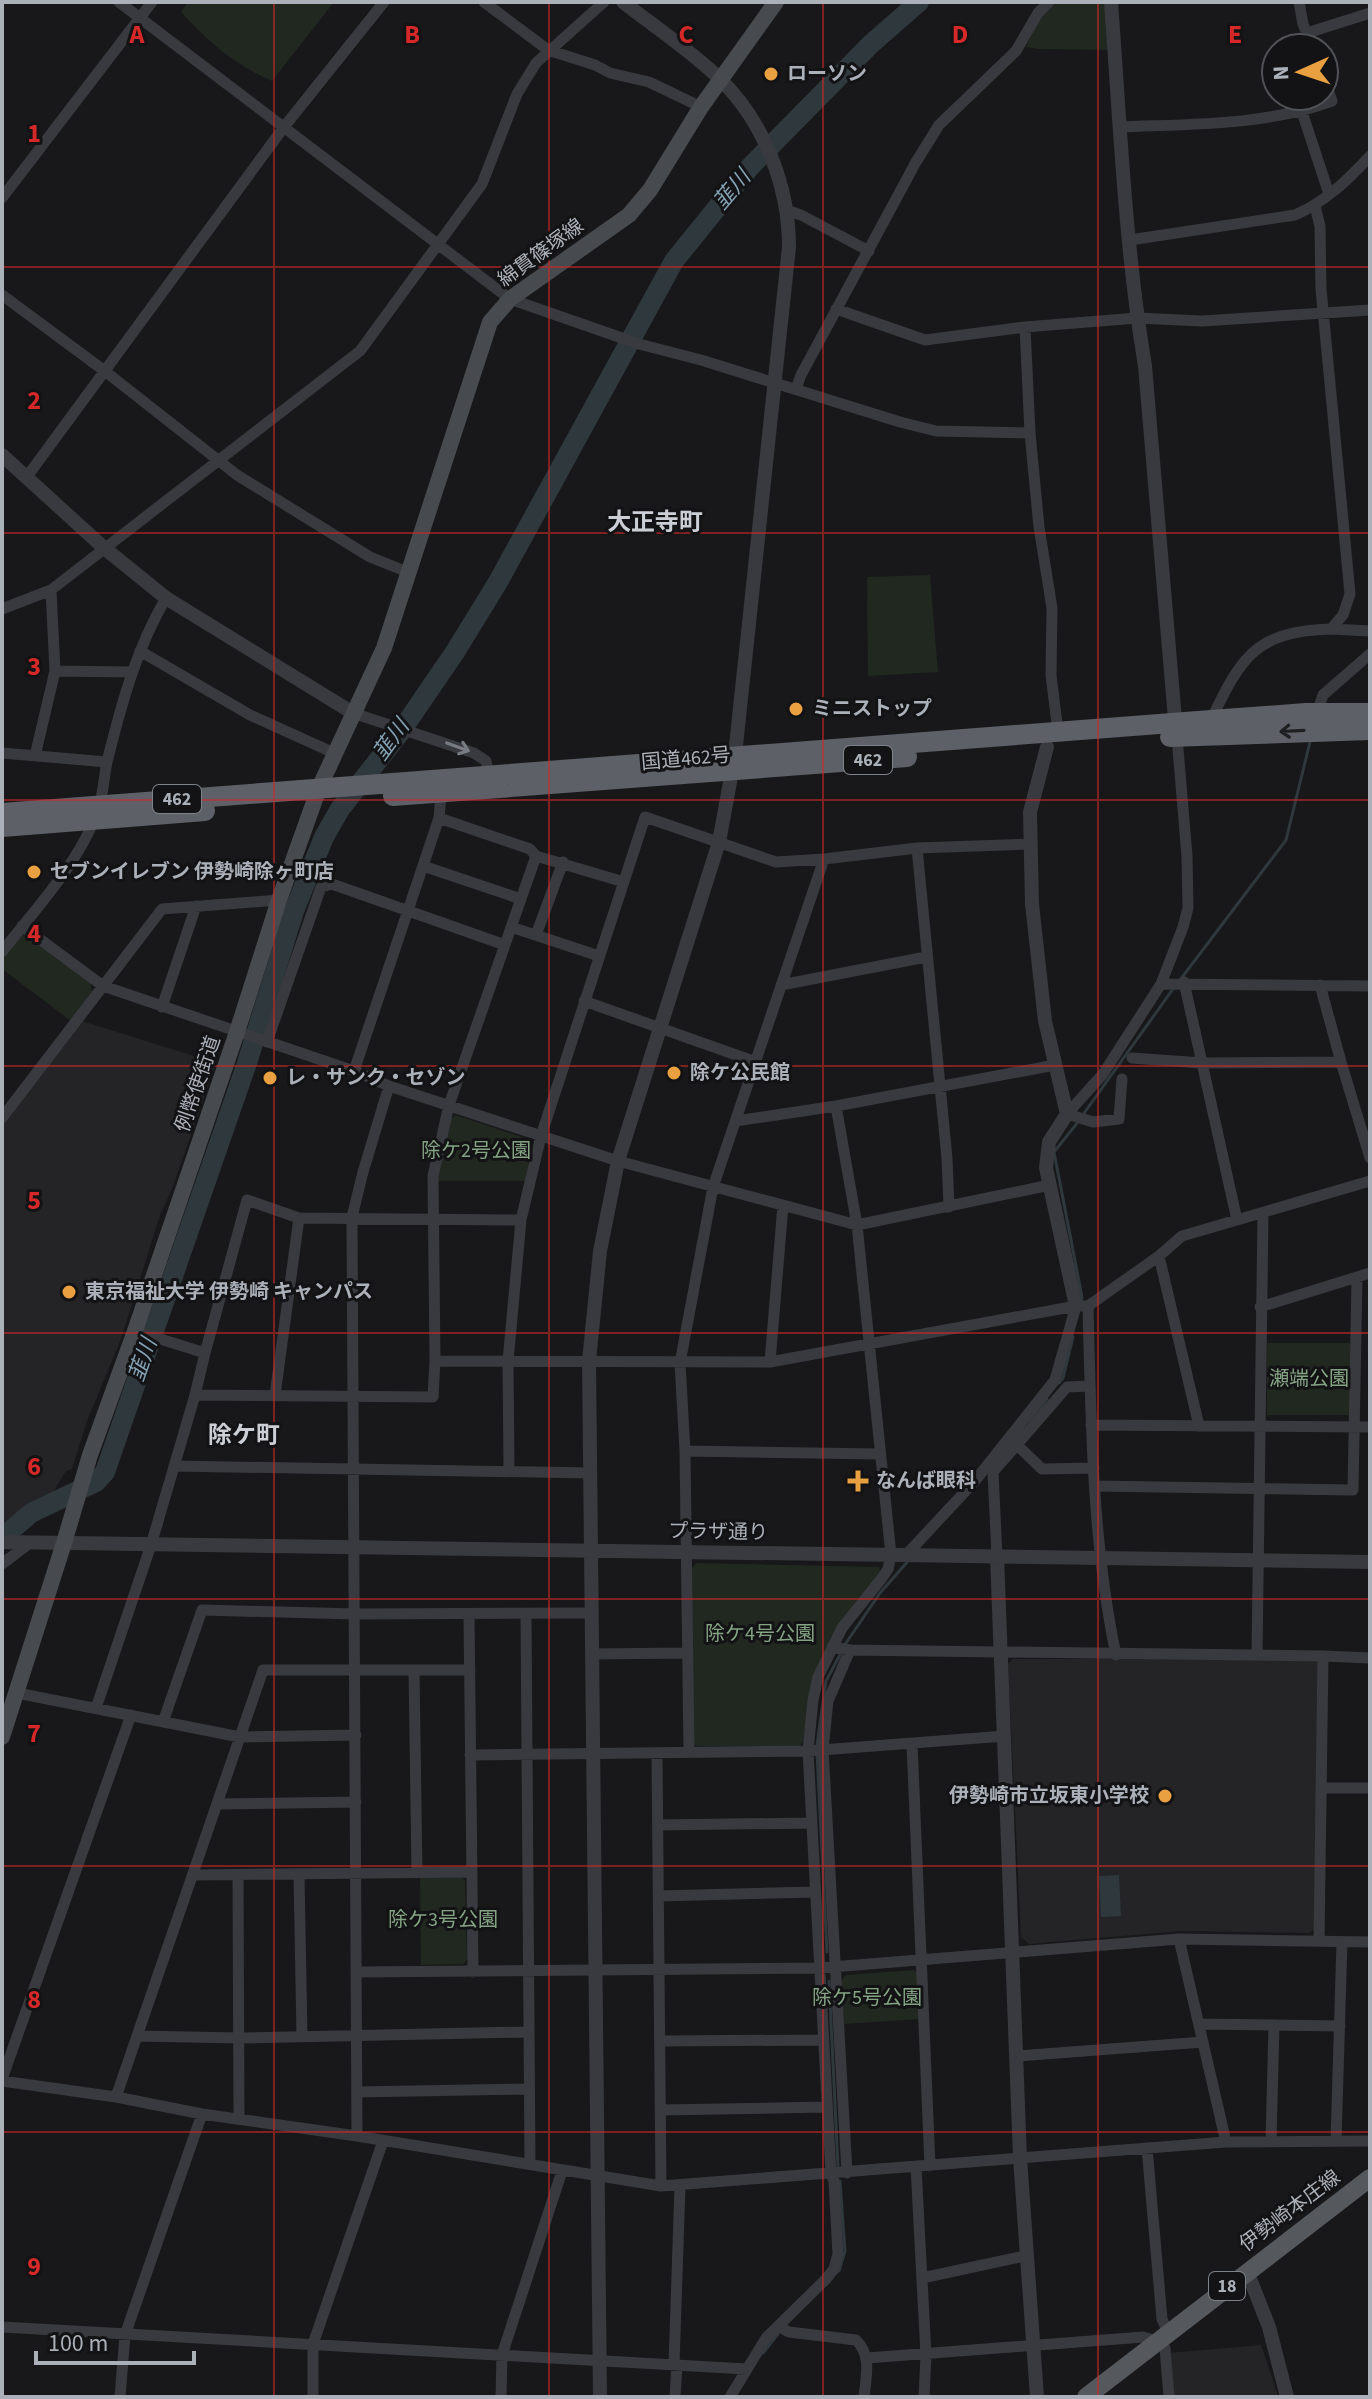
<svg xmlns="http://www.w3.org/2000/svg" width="1372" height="2399" viewBox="0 0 1372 2399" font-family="'Source Sans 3','Noto Sans JP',sans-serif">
  <rect width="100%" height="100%" fill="#18181a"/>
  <path fill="#242427" d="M82,1021L216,1063L172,1189L160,1215L121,1339L87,1421L72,1469L66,1471L51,1496L2,1526V1126Z
    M1013,1659H1315L1319,1664L1314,1929L1310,1933L1182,1931L1029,1944L1021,1937L1008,1664Z
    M1261,2345L1278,2396H1173L1168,2353Z"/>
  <path fill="#202820" d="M188,2H334L272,81C235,65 208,42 181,12Z
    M1054,2H1107L1111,50L1037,49L1026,47L1039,19Z
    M930,575L938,672L868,676L867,577Z
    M25,935L90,983L92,991L71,1021L2,969V959L19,936Z
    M456,1115L530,1140L532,1147L525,1181H437L451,1118Z
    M1267,1343H1350V1415H1267Z
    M696,1563L879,1567L881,1574L810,1693L803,1742L799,1746H697L693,1743L692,1568Z
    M420,1877H462L465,1881L467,1960L463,1964L421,1965Z
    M914,1970L918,1973L920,2019L844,2024L841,1981L846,1975Z"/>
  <path fill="#2e383d" d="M1119,1875L1121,1916L1101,1917L1099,1876Z"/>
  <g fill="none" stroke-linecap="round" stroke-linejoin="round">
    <path stroke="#2e383d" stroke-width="3" d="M1180,980L1286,840L1310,742
      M1082,1116L1173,989
      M1078,1122L1054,1152L1082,1297L1081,1303
      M1059,1383L1063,1378L1073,1337
      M1030,1422L1047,1399
      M844,1646L880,1593L909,1560
      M817,1745L826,1681L841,1653
      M817,1753L827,1952
      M829,1981L838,2166
      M839,2271L845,2251L840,2181
      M763,2353L778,2334"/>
    <path stroke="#2e383d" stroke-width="20" d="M2,1538L31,1513L96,1482L105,1472L247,1063L294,911L324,837L340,809L401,731L455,652L498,582L674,261L750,167L871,44L919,2"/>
    <path stroke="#393a3f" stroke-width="11" d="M119,2L510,299L639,344L701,360L900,422L936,431L1030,433
      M484,2L548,50L595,65L610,73L649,82L701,107
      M1299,2L1303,24L1313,48
      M1307,33L1370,13
      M1302,112L1329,194
      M1120,127C1192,124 1264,126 1332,101L1324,79
      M2,198L152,2
      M786,210L801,215L869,251
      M1130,240L1295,215C1325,202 1348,180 1370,156
      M2,295L106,372L237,475L370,557L410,573
      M836,309L925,340L1025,327L1137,318L1202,321L1370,310
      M1025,327L1030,433L1039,527L1052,608L1051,675L1058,732
      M796,389L801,375L916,162L939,125L1016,51L1038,13L1049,2
      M26,478L284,127L384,2
      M2,609L51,590L360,351L482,184L517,94L536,63L604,2
      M1331,629L1370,631
      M140,651L250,715L334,753
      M55,671L132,672
      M353,713L474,753L486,761L489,775
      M1317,713L1323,695L1370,654
      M1211,720C1241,657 1256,631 1331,629L1343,615L1350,594L1321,289L1320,226L1315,206
      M2,753L107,762
      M35,756L55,671L51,590
      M917,848L947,1158L949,1207
      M536,856L624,882
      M423,866L521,899
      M22,926L103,986L354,1071L389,1086L618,1161L857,1225L1050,1185
      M511,927L599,956
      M536,935L563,862
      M2,952C36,908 83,859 99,806C104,790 104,773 108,758C122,702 137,647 166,598
      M1184,982L1237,1220
      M1161,984L1370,986
      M781,985L926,957
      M1320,985L1341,1062
      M584,1001L756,1062
      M162,1007L196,906
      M267,1042L321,887L332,884L505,945
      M1132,1058L1202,1063L1341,1062L1370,1158
      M354,1071L439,818L441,794
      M1122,1079L1119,1119L1093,1122L1067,1114L1103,1074L1161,984L1183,927L1188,908L1187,856L1177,737
      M2,1118L162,909L279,900
      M736,1121L836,1106L1055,1065
      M1159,1256L1199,1426
      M1088,1306C1091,1422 1092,1541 1116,1655
      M1260,1307L1370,1273
      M135,1331L205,1353
      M435,1361L770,1362L1076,1306H1088L1159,1256L1182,1236L1370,1181
      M770,1362L783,1205
      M195,1395L433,1397L435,1361L433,1176L449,1105L536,856L530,849L439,818
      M275,1395L299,1218
      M1091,1425L1370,1427
      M1017,1445L1042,1469L1094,1468
      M685,1451L879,1454
      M174,1466L590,1473
      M509,1470L508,1361L521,1220L541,1136L645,817L776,862L824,859L917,848L1029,844
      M1096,1486L1353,1490L1357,1277
      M906,1555L974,1482L1055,1380L1076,1306
      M997,1556L993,1472L1067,1387L1090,1386
      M2,1564L31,1542
      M469,1614L473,1972
      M526,1614L530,2164
      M832,1647L850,1650L1323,1656L1319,1941
      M591,1654L688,1653
      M1257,1655L1263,1213
      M1323,1656L1370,1658
      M414,1670L417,1873
      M17,1693L240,1737L356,1735
      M96,1708L151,1545L195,1395L205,1353L247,1200L299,1218L521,1220
      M163,1722L202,1610L355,1614L591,1613
      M912,1744L930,2166
      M689,1751L685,1451L680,1363L713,1187L824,859
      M657,1754L661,2186
      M470,1755L808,1751L1005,1736
      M1321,1788H1370
      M217,1804L356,1802
      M658,1825L812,1823
      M194,1875L470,1872
      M238,1875L239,2119
      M299,1875L302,2036
      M659,1896L815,1892
      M1179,1939L1226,2142
      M356,1972L819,1968L1179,1939L1370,1942
      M1199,2024L1340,2026
      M137,2036L239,2038L528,2032
      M660,2041L824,2040
      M1018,2056L1203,2042
      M2,2079L131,1715
      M2,2081L116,2097L202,2114L357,2136L661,2186L1226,2142L1370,2141
      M357,2092L529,2089
      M116,2097L263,1670H470
      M661,2110L827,2107
      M357,2136L352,1217L363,1172L389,1086
      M1271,2141L1274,2025
      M1336,2141L1342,1942
      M1147,2148L1162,2319L1168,2332
      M916,2167L926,2355L924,2397
      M847,2173L823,1749L828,1701L850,1650
      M922,2278L1025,2256
      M778,2326L789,2332L856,2340C872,2355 866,2377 864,2397
      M2,2327L746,2369
      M867,2358L1143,2337L1157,2341L1165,2348L1169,2397
      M674,2364L680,2186
      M120,2397L125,2335L202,2114
      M313,2397V2344L383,2141
      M501,2397L502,2355L562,2171
      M675,2397L677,2364
      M730,2397L766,2338L826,2279L834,2269L838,2254L834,2181L831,2174L808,1751L813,1700L818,1677L842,1628L882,1578L888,1569L891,1555L857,1225L836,1106"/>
    <path stroke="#393a3f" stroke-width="14" d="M1111,2C1120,123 1125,246 1145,366L1176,731
      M2,455L103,547L166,598L353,713
      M1047,747L1030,812L1032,904L1045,1021L1067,1114L1049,1142L1046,1168L1076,1306
      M2,1542L1370,1562
      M997,1556L1020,2158L1037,2397
      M1247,2271L1269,2327L1287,2397
      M600,2397L589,1361L600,1251L618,1161L719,842L735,755L789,247C789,186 764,122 720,79C691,51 655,27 623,2"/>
    <path stroke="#474a4e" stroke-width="16" d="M2,1737L64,1543L90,1455L135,1331L237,1032L279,900L319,788L384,648L490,322L510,299L629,215L650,190L701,107L776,2"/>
    <path stroke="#55585d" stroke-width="18" d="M1086,2397L1370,2178"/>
    <path stroke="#5d6066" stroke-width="20" d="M1170,737L1370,730
      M393,796L907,757
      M2,813L1211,720L1306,713H1370
      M2,827L205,811"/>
  </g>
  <defs><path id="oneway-shaft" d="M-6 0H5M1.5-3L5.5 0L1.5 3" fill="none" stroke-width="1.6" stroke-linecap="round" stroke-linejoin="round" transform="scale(2)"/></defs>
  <use stroke="#1e1f21" href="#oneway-shaft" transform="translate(1292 731) rotate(177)"/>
  <use stroke="#787b82" href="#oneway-shaft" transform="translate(458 747) rotate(20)"/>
  <path fill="none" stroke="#d62828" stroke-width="2" stroke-opacity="0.55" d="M274,2V2397M549,2V2397M823,2V2397M1098,2V2397M2,267H1370M2,533H1370M2,800H1370M2,1066H1370M2,1333H1370M2,1599H1370M2,1866H1370M2,2132H1370"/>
  <g fill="#e9a040" stroke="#131315" stroke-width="3">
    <circle cx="771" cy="74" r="8"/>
    <circle cx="796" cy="709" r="8"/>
    <circle cx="34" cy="872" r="8"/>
    <circle cx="674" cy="1073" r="8"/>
    <circle cx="270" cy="1078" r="8"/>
    <circle cx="69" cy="1292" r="8"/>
    <path d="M854 1469h8v8h8v8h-8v8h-8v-8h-8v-8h8z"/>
    <circle cx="1165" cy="1796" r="8"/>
  </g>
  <g text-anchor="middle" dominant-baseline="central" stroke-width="6" stroke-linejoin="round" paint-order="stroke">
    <g fill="#131315" stroke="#7d8188" stroke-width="2">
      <rect x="844" y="746" width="48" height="28" rx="6"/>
      <rect x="153" y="785" width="48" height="28" rx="6"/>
      <rect x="1209" y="2272" width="36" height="28" rx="6"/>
    </g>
    <g font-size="18" font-weight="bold" fill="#abb0b9">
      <text x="868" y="760">462</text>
      <text x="177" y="799">462</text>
      <text x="1227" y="2286">18</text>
    </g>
    <g font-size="20" font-weight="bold" fill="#abb0b9" stroke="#131315" text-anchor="start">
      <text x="787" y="74">ローソン</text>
      <text x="812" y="709">ミニストップ</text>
      <text x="50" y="872">セブンイレブン 伊勢崎除ヶ町店</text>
      <text x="690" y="1073">除ケ公民館</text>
      <text x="286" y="1078">レ・サンク・セゾン</text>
      <text x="85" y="1292">東京福祉大学 伊勢崎 キャンパス</text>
      <text x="876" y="1481">なんば眼科</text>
      <text x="1149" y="1796" text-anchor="end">伊勢崎市立坂東小学校</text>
    </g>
    <g font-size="20" fill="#abb0b9" stroke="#131315">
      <text transform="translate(541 253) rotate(-36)">綿貫篠塚線</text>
      <text transform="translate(686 759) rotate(-5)">国道462号</text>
      <text transform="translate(198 1084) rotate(-71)">例幣使街道</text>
      <text transform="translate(718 1532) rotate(1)">プラザ通り</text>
      <text transform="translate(1290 2211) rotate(-37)">伊勢崎本庄線</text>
    </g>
    <g font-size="20" fill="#84a383" stroke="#131315">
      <text x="476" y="1151">除ケ2号公園</text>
      <text x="1309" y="1379">瀬端公園</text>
      <text x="760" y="1634">除ケ4号公園</text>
      <text x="443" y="1920">除ケ3号公園</text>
      <text x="867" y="1998">除ケ5号公園</text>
    </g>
    <g font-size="22" font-style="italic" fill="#84a1b2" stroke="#131315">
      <text transform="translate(732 190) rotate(-50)">韮川</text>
      <text transform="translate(391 740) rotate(-54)">韮川</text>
      <text transform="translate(143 1360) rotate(-71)">韮川</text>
    </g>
    <g font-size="24" font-weight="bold" fill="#cbcfd5" stroke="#131315">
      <text x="655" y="522">大正寺町</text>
      <text x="244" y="1435">除ケ町</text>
    </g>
  </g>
  <g font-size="26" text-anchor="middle" font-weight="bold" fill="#d62828" stroke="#131315" stroke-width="6" stroke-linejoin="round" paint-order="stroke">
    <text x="137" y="43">A</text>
    <text x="412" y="43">B</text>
    <text x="686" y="43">C</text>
    <text x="960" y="43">D</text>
    <text x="1235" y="43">E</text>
    <text x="34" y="142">1</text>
    <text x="34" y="409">2</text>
    <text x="34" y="675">3</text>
    <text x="34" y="942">4</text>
    <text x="34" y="1209">5</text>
    <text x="34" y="1475">6</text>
    <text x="34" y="1742">7</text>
    <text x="34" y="2008">8</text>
    <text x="34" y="2275">9</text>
  </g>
  <rect width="1372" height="2399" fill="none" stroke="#abb0b9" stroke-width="8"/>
  <g transform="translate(1300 72) rotate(267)"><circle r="38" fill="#131315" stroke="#505257" stroke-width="2"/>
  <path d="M0-6L14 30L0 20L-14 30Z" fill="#e9a040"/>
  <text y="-12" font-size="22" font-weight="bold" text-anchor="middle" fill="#abb0b9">N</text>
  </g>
  <path d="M36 2351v12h158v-12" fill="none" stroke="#abb0b9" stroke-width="4"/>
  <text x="48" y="2351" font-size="24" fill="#abb0b9" stroke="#131315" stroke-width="6" paint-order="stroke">100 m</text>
</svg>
